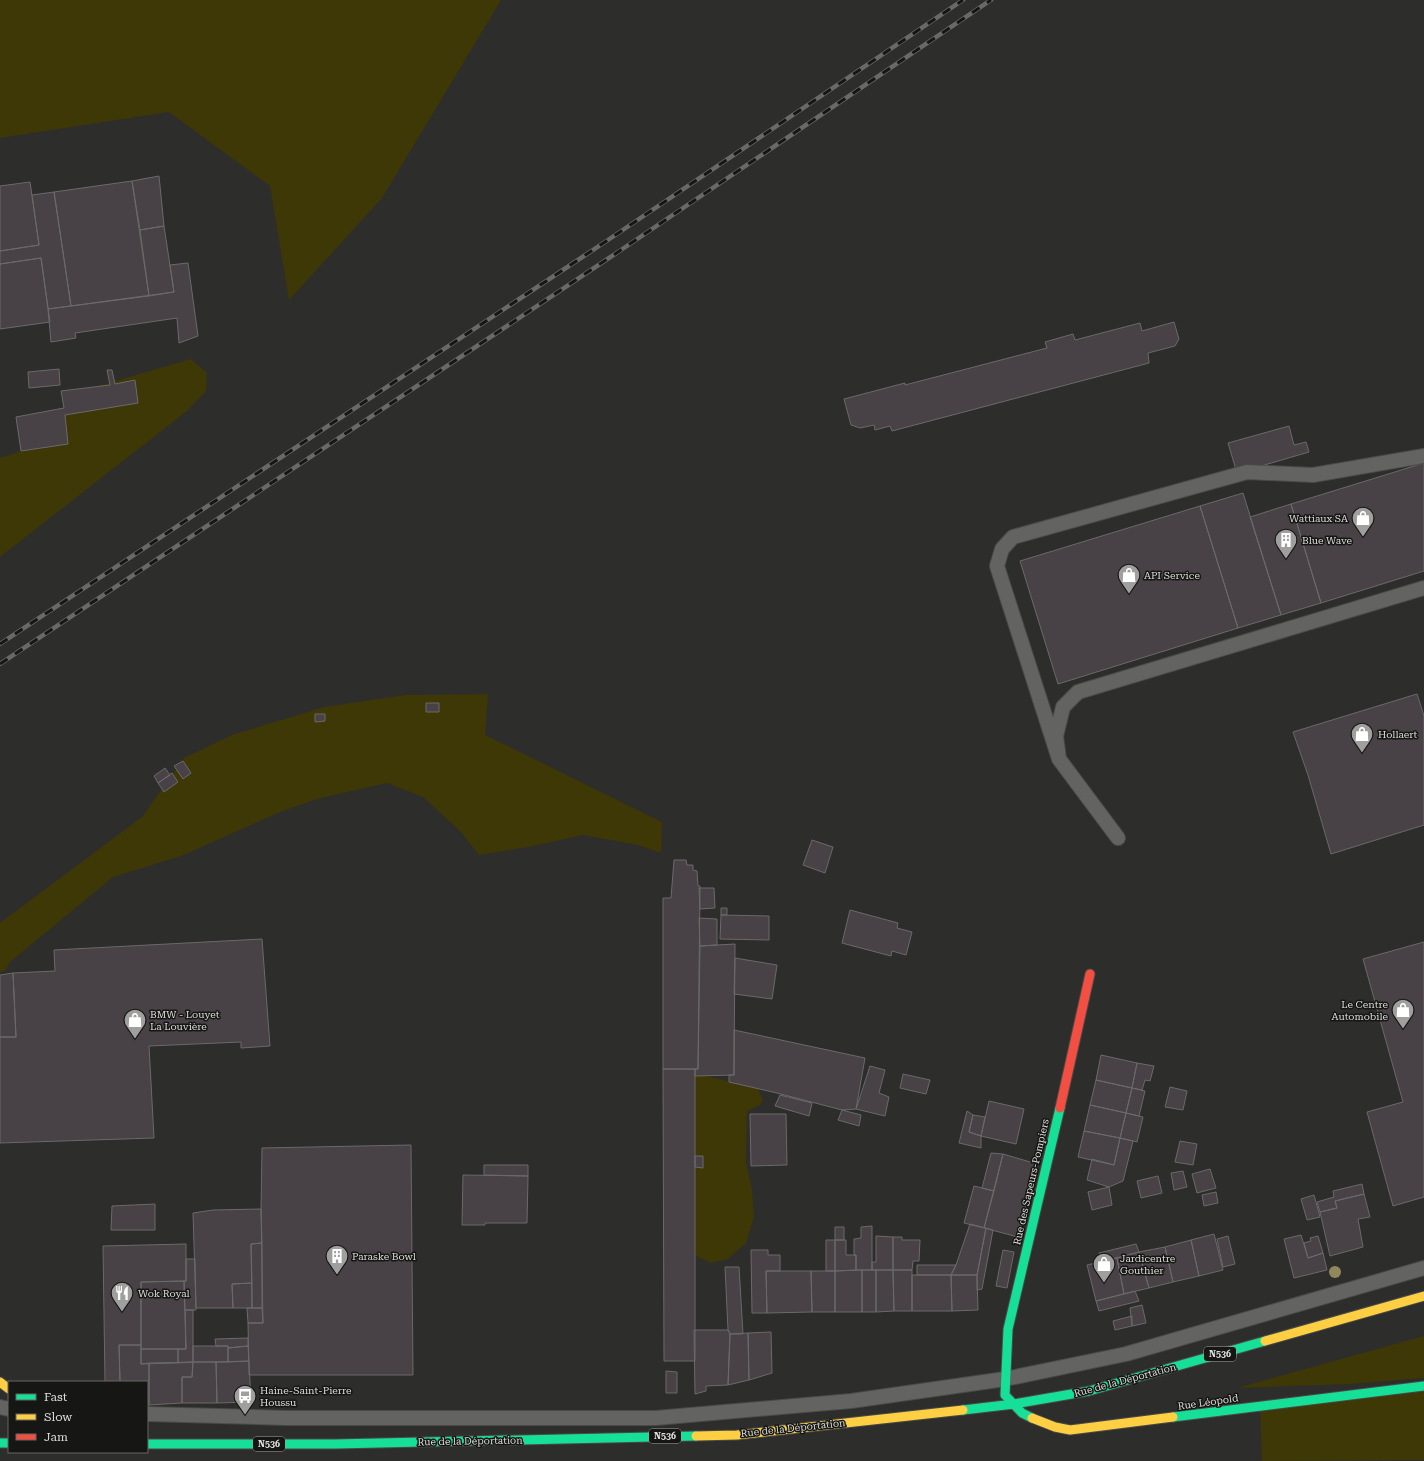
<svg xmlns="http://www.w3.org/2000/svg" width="1424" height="1461" viewBox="0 0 1424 1461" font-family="'Roboto Serif',serif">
  <rect width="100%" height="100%" fill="#2d2d2b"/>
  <path fill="#3e3706" d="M0,0H501L382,198L289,300L270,186L169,112L0,138Z
    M191,359L207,373L206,391L187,411L0,557V458L33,447L59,421L74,393Z
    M488,694L485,735L662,822L661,853L638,845L583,835L528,847L479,855L460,831L423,797L387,783L317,799L280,812L181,856L113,877L10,962L5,971L0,972V923L142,817L184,758L232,735L324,707L406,695Z
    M687,1071L758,1089L763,1100L760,1105L747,1111L746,1162L752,1190L754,1217L746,1243L728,1259L711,1263L688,1252Z
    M1424,1336V1378L1351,1384L1237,1388Z
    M1424,1386V1460L1262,1461L1260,1406Z"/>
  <path fill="#484146" stroke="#6a6a69" d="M159,176L164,226L140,230L132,181Z
    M132,181L149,296L71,306L54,192Z
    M30,182L39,245L0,251V186Z
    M54,192L71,306L48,309L41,258L0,264V251L39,245L32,195Z
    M164,226L174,292L149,296L140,230Z
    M41,258L50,322L0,329V264Z
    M188,263L198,336L179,343L177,318L75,333L76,338L51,342L48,309L174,292L170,265Z
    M1174,322L1179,339L1175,346L1148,353L1149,363L892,431L890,426L875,430L874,425L860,428L851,425L844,399L905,383V385L1047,348L1045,342L1073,334L1075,340L1140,323L1142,331Z
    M59,369L60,385L29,388L28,372Z
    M107,370H112L115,384L135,380L138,403L65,415L68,444L21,451L16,417L64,408L61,391L110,385Z
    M1289,426L1294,445L1306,442L1309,452L1237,473L1228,443Z
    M1424,463V571L1321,603L1291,504Z
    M1243,493L1281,615L1238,628L1200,506Z
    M1291,504L1321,603L1281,615L1250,517Z
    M1200,506L1238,628L1058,684L1020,561Z
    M1417,694L1424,716V825L1331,854L1308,775L1293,732Z
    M426,703H439V712H426Z
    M315,714H325V721L315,722Z
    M183,761L191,773L183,779L174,766Z
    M165,768L170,775L158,783L154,776Z
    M172,773L178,782L164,792L158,783Z
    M812,840L833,847L825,873L803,865Z
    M674,860H686L687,865H693V870L697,871L698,886H700L698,1069H663V898H671Z
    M699,888H714L715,908L700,909Z
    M721,908H727V915H721Z
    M850,910L898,923L897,928L912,932L906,955L892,951L891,956L842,943Z
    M721,915L769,916V940L720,939Z
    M699,918L717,919V945L700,946Z
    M262,939L270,1046L241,1048V1042L149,1046L154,1138L0,1143V1037H16L13,973L55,971L54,950Z
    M1424,942V1197L1393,1206L1367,1112L1403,1102L1363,959Z
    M735,944L734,1075L695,1076V1069H698L700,946Z
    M735,958L777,965L772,999L734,994Z
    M13,973L16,1037H0V975Z
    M734,1030L865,1058L856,1109L842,1110L777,1093L729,1082V1075H734Z
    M1101,1055L1137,1063L1132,1088L1096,1080Z
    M1137,1063L1154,1066L1150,1081L1145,1080L1142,1090L1132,1088Z
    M870,1066L885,1070L879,1093L889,1097L885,1116L856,1109Z
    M663,1069H695V1361H664Z
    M903,1074L930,1080L926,1094L900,1088Z
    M1096,1080L1132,1088L1126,1113L1090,1105Z
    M1170,1087L1187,1091L1183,1110L1165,1107Z
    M1132,1088L1145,1091L1139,1116L1126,1113Z
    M780,1095L812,1103L809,1116L775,1106Z
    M989,1101L1024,1109L1016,1144L981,1136Z
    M1090,1105L1126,1113L1120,1138L1084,1131Z
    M842,1110L861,1115L859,1126L838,1120Z
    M967,1111L973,1115L969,1132L981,1136V1148L959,1143Z
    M1126,1113L1143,1117L1137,1142L1120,1138Z
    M750,1114H786L787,1165L751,1166Z
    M973,1115L985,1117L981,1136L969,1132Z
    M1084,1131L1120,1138L1114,1165L1078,1157Z
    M1120,1138L1133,1141L1123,1181L1109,1187L1087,1180L1092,1159L1114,1165Z
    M1180,1141L1197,1144L1193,1165L1175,1162Z
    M411,1145L413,1375H249L248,1323H263L261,1209L262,1148Z
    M991,1153L1003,1154L994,1191L982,1188Z
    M1003,1154L1037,1164L1018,1237L984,1228Z
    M695,1156H703V1168L695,1167Z
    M484,1165H528V1176L484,1175Z
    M1210,1169L1216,1188L1197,1193L1192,1174Z
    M1183,1171L1187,1187L1174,1190L1171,1173Z
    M463,1175L528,1176L527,1223H485V1225H462Z
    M1158,1176L1162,1193L1141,1198L1137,1181Z
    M1362,1184L1364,1194L1335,1201L1337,1208L1320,1212L1317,1202L1334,1197L1333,1191Z
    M974,1186L994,1191L984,1228L964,1223Z
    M1109,1187L1112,1205L1092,1210L1088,1192Z
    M1216,1192L1218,1203L1204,1206L1202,1195Z
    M1364,1194L1370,1217L1358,1219L1363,1247L1330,1256L1320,1212L1337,1208L1335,1201Z
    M1314,1195L1320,1217L1307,1220L1301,1199Z
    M155,1204V1230H111L112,1206Z
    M261,1209L262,1243L251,1244L252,1283L232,1284L233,1308H196L193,1213L213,1210Z
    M970,1224L986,1228L977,1275H951L956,1265Z
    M872,1226V1270H856V1255H854V1239L861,1238V1227Z
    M835,1227H844V1240H835Z
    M986,1228L993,1230L982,1289L977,1290V1275Z
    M1214,1234L1223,1270L1199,1276L1191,1240Z
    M1301,1235L1308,1258L1323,1253L1327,1270L1294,1278L1284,1239Z
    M876,1236L893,1237V1270H872V1262H876Z
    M1228,1236L1235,1264L1223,1267L1217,1239Z
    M1318,1236L1323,1253L1308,1258L1304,1243L1311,1241L1310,1238Z
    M893,1237H902V1240H920L919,1261H913L912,1270H893Z
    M826,1240H835V1271H826Z
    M835,1240H846V1255H856V1270L835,1271Z
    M1191,1240L1199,1276L1173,1282L1165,1247Z
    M262,1243V1308H252L251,1244Z
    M186,1244V1281L141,1282V1345H119L120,1382H105L103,1246Z
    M1136,1244L1139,1252L1101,1262L1099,1253Z
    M1165,1247L1173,1282L1149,1288L1139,1252Z
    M751,1250H768V1255H780V1271H766L767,1313H752Z
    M1003,1250L1014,1252L1007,1288L996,1286Z
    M1139,1252L1149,1288L1124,1294L1117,1258Z
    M1116,1258H1117L1124,1294L1096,1301L1087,1265Z
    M186,1259H195L196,1310H185L184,1281H186Z
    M917,1265H956L951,1275H917Z
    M725,1267H739L743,1334H730L728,1330Z
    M862,1270V1312H835V1271Z
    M862,1270H876V1312H862Z
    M876,1270H893L894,1311L876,1312Z
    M893,1270H912V1311H894Z
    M766,1271H811L812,1312L767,1313Z
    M811,1271H835V1312H812Z
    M912,1275H951L952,1311H912Z
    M951,1275H977L978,1310L952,1311Z
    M184,1281L186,1349H141V1282Z
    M252,1283V1308H233L232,1284Z
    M1135,1291L1139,1301L1099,1311L1096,1301Z
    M1142,1305L1146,1323L1132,1326L1130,1308Z
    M247,1308H262L263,1323H248Z
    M185,1310H193V1362L178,1363V1349H186Z
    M1132,1316V1326L1115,1330L1113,1321Z
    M694,1330H728L730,1334L728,1385L706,1386V1391L695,1394Z
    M771,1332L772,1373L749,1380L748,1333Z
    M748,1333L749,1380L728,1385L730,1334Z
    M248,1338V1346L228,1348V1346H216L215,1339Z
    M119,1345H141V1364L149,1363V1405H147V1382H120Z
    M193,1346H228V1362H193Z
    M248,1346L249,1361L228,1362V1348Z
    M141,1349H178V1363L141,1364Z
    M249,1361L251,1402L217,1403L216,1362Z
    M193,1362L192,1377H182V1403L149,1405V1363Z
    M193,1362H216L217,1403H182V1377H192Z
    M666,1371L677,1372V1393H666Z"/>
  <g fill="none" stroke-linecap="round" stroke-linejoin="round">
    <g stroke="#4a4a47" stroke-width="16">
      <path id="lane" d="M1059,759L997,566L1002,549L1013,537L1247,472L1313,475L1424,456
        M1118,838L1059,759L1056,736L1063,707L1078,692L1424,588
        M0,1407L9,1409
        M147,1414L287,1418H656L851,1401L1005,1379L1126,1354L1424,1268"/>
    </g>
    <g stroke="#4a4a47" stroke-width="11">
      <path id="fast" d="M963,1410L1014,1404L1089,1391L1265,1341
        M1173,1417L1424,1386
        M1032,1418L1022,1413L1005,1395L1008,1329L1060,1108
        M0,1443H9
        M147,1444H335L696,1436"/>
    </g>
    <g stroke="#4a4a47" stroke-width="11">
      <path id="slow" d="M1265,1341L1424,1296
        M0,1382L9,1389
        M1032,1418L1055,1427L1070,1430L1173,1417
        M696,1436L737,1435L963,1410"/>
    </g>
    <g stroke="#4a4a47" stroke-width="11">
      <path id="jam" d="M1060,1108L1090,974"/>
    </g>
    <use href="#lane" stroke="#636361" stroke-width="14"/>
    <use href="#fast" stroke="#16e098" stroke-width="9"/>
    <use href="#slow" stroke="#ffcf43" stroke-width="9"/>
    <use href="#jam" stroke="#f24e42" stroke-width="9"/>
    <g stroke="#696967" stroke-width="4.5">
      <path id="rail" d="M0,644L608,240L963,0
        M0,664L618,252L991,0"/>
    </g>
    <use href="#rail" stroke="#161614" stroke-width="3" stroke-dasharray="9" stroke-linecap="butt"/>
  </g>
  <circle fill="#8f885b" cx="1335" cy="1272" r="6"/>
  <defs>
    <g id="shop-pin" transform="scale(1.15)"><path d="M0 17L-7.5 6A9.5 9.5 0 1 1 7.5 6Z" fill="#9f9f9d" stroke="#161614"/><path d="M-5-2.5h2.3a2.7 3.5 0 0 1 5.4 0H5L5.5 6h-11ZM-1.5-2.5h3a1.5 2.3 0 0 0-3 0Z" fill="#fff"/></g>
    <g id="building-pin" transform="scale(1.15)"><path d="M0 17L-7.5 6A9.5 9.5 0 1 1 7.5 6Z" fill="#9f9f9d" stroke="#161614"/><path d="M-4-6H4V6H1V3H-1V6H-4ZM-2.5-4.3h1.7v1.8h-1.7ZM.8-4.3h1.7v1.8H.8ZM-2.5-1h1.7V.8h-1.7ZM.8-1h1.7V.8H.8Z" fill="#fff"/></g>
    <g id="restaurant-pin" transform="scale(1.15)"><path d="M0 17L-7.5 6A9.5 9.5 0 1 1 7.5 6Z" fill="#9f9f9d" stroke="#161614"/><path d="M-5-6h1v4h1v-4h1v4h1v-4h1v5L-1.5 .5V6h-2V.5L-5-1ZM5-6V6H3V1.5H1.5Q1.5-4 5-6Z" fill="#fff"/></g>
    <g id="bus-pin" transform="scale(1.15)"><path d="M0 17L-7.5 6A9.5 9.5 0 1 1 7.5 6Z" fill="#9f9f9d" stroke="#161614"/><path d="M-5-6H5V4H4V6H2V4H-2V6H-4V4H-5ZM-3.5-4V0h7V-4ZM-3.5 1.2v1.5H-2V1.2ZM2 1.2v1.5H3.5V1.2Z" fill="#fff"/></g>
  </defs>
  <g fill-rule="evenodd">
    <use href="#shop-pin" x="1363" y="518"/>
    <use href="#building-pin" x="1286" y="540"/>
    <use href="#shop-pin" x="1129" y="575"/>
    <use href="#shop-pin" x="1362" y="734"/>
    <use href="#shop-pin" x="1403" y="1010"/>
    <use href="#shop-pin" x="135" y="1020"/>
    <use href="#building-pin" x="337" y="1256"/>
    <use href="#shop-pin" x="1104" y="1264"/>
    <use href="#restaurant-pin" x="122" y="1293"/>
    <use href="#bus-pin" x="245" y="1396"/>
  </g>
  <g text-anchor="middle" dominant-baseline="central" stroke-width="3" stroke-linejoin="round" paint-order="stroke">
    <g fill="#161614" stroke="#a1a19f" stroke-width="1">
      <rect x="1204" y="1347" width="32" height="14" rx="3"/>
      <rect x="649" y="1429" width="32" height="14" rx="3"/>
      <rect x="253" y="1437" width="32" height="14" rx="3"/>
    </g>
    <g font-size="9" font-weight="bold" fill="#ddddda">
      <text x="1220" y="1354">N536</text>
      <text x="665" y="1436">N536</text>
      <text x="269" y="1444">N536</text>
    </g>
    <g font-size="10" fill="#ddddda" stroke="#161614" text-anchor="start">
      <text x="1348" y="518" text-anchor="end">Wattiaux SA</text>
      <text x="1302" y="540">Blue Wave</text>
      <text x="1144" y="575">API Service</text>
      <text x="1378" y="734">Hollaert</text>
      <text x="1388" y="1004" text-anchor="end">Le Centre<tspan x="1388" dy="12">Automobile</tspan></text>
      <text x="150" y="1014">BMW - Louyet<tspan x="150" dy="12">La Louvière</tspan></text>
      <text x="352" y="1256">Paraske Bowl</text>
      <text x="1120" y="1258">Jardicentre<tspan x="1120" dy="12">Gouthier</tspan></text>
      <text x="138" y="1293">Wok Royal</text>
      <text x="260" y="1390">Haine-Saint-Pierre<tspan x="260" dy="12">Houssu</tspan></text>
    </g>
    <g font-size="10" fill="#ddddda" stroke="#161614">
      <text transform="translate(1031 1182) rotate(-77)">Rue des Sapeurs-Pompiers</text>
      <text transform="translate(1125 1380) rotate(-15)">Rue de la Déportation</text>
      <text transform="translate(1208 1402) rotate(-8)">Rue Léopold</text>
      <text transform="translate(793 1428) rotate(-6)">Rue de la Déportation</text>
      <text transform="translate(470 1441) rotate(-1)">Rue de la Déportation</text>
    </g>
  </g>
  <rect x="8" y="1381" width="140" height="72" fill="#161614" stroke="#666663"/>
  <rect x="16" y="1394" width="20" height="6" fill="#16e098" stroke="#666663"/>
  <text x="44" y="1401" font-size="12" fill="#ddddda">Fast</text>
  <rect x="16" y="1414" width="20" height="6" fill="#ffcf43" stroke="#666663"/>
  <text x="44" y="1421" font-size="12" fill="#ddddda">Slow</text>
  <rect x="16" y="1434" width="20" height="6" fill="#f24e42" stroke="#666663"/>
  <text x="44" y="1441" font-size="12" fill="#ddddda">Jam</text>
</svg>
